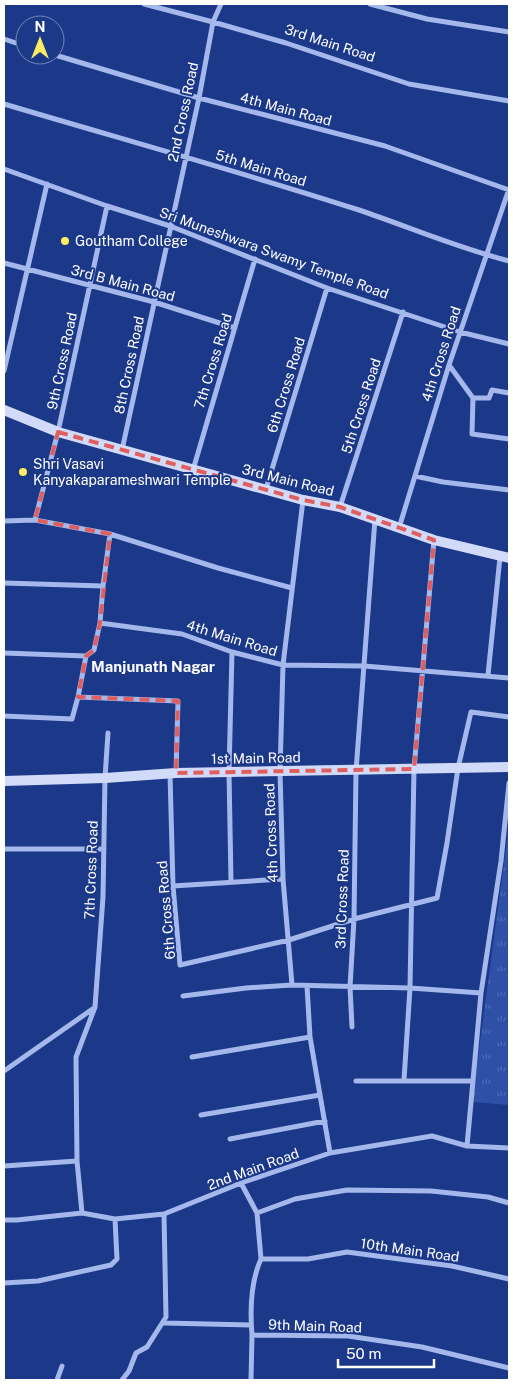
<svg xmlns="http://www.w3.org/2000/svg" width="513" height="1384" viewBox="0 0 513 1384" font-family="'Public Sans',sans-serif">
  <defs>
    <pattern id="park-tufts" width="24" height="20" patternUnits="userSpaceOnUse" patternTransform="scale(1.25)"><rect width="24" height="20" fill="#2e50a7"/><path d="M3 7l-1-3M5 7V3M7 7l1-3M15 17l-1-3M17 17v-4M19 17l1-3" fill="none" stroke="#4d6ab4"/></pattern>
  </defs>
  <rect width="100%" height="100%" fill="#1b3889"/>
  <path fill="url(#park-tufts)" d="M509,826V1105L472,1102Z"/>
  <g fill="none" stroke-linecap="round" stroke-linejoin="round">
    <path stroke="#a4b8ec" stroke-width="5" d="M144,4L213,22L286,43L409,84L509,101
      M370,4L427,19L509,32
      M4,39L25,46
      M55,55L199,98L385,146L509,190
      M4,104C122,139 241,172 359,210C409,227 458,248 509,261
      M4,169L107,206L170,226L327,288L460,332L509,344
      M4,263L154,302L235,328
      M449,365L473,398L472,434L509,439
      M4,371L47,184
      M473,398H489L492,390L509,393
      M122,450L199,98L213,22L221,4
      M193,470L255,259
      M415,476L443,482L509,490
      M266,489L327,288
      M340,507L403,312
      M35,520L58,432L107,206
      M4,521L35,520L110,534L218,568L292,588
      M399,528L449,365L509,189
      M4,583L103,586L100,623
      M103,586L110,534
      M4,653L86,656L94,650L100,623L182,634L232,652L283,665L364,666L509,678
      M86,656L78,697L178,701L176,773
      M488,675L500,557
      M4,716L72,719L78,697
      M170,774L173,886L180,965L289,940L354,919L437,898L447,843L458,768L471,712L509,717
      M4,849H104
      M231,882L229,772L232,652
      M173,886L283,879
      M292,985L283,879L280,772L283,665L303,500
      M307,986L310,1037L330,1153
      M183,996L246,988L292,985L410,988L481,993
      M352,1027L350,987L354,919L356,771L375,519
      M192,1057L310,1037
      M4,1071L94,1008
      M404,1080L410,988L414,769L434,540
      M356,1081H473
      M201,1115L320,1095
      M230,1139L325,1121
      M467,1146L481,993L501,861L509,783
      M4,1166L77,1161
      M241,1183L257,1213L261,1259H308L347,1252L452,1266L509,1279
      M82,1213L77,1161L76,1057L95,1007L103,897L105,778L108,733
      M257,1213L295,1199L347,1190L431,1191L488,1197L509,1203
      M4,1220H17L82,1213L115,1219L164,1214L241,1183L330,1153L432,1136L467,1146L509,1148
      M4,1283L38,1281L111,1265L117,1259L115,1219
      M164,1323L251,1325
      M252,1335C250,1311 251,1281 261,1259
      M57,1380L62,1366
      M122,1380L129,1371L136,1353L147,1347L166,1317L164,1214
      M251,1380L252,1335L348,1336L422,1347L509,1368"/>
    <path stroke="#d1dbf9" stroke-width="10" d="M4,410L58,432L303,500L340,507L434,540L509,558
      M4,781L105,778L176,773L509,767"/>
  </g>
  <path fill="none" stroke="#e05e5e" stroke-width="4" stroke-dasharray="10 6" stroke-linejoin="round" d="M58,432L303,500L340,507L434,540L414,769L176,773L178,701L78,697L86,656L94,650L100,623L110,534L35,520Z"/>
  <g fill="#feec61" stroke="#1b3889" stroke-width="2">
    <circle cx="65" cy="241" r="5"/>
    <circle cx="23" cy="472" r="5"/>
  </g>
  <g text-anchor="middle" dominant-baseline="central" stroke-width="4" stroke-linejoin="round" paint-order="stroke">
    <g font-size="14" fill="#fff" stroke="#1b3889">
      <text transform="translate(330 43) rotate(18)">3rd Main Road</text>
      <text transform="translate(286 109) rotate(15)">4th Main Road</text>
      <text transform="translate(183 112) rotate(-78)">2nd Cross Road</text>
      <text transform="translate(261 168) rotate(17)">5th Main Road</text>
      <text transform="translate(274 253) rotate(20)">Sri Muneshwara Swamy Temple Road</text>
      <text transform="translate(123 283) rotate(15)">3rd B Main Road</text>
      <text transform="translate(441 354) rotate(-72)">4th Cross Road</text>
      <text transform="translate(62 361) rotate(-78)">9th Cross Road</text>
      <text transform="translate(213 361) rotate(-73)">7th Cross Road</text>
      <text transform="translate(129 365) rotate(-78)">8th Cross Road</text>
      <text transform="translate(286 385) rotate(-73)">6th Cross Road</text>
      <text transform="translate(361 406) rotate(-72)">5th Cross Road</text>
      <text transform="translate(288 480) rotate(14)">3rd Main Road</text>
      <text transform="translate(232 638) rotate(17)">4th Main Road</text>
      <text transform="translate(256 758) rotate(-1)">1st Main Road</text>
      <text transform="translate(271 833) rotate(-92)">4th Cross Road</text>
      <text transform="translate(91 870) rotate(-88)">7th Cross Road</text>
      <text transform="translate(342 899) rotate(-88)">3rd Cross Road</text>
      <text transform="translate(166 910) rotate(-95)">6th Cross Road</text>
      <text transform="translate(253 1169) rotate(-20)">2nd Main Road</text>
      <text transform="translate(410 1250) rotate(8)">10th Main Road</text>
      <text transform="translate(315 1326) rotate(2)">9th Main Road</text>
    </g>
    <g font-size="14" fill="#fff" stroke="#1b3889" text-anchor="start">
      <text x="75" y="241">Goutham College</text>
      <text x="33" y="464">Shri Vasavi<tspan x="33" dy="16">Kanyakaparameshwari Temple</tspan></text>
    </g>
    <g font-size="15" font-weight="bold" fill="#fff" stroke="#1b3889">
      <text x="153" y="666">Manjunath Nagar</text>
    </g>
  </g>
  <rect width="513" height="1384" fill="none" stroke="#ffffff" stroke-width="10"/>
  <g transform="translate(40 40)"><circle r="24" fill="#1b3889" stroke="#7688b8"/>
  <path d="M0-4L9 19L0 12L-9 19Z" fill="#feec61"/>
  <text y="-8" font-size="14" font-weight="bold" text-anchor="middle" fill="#ffffff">N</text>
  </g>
  <path d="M338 1359v8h96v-8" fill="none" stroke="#ffffff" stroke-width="2.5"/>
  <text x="346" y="1359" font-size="15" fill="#ffffff" stroke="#1b3889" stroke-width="4" paint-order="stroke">50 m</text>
</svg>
